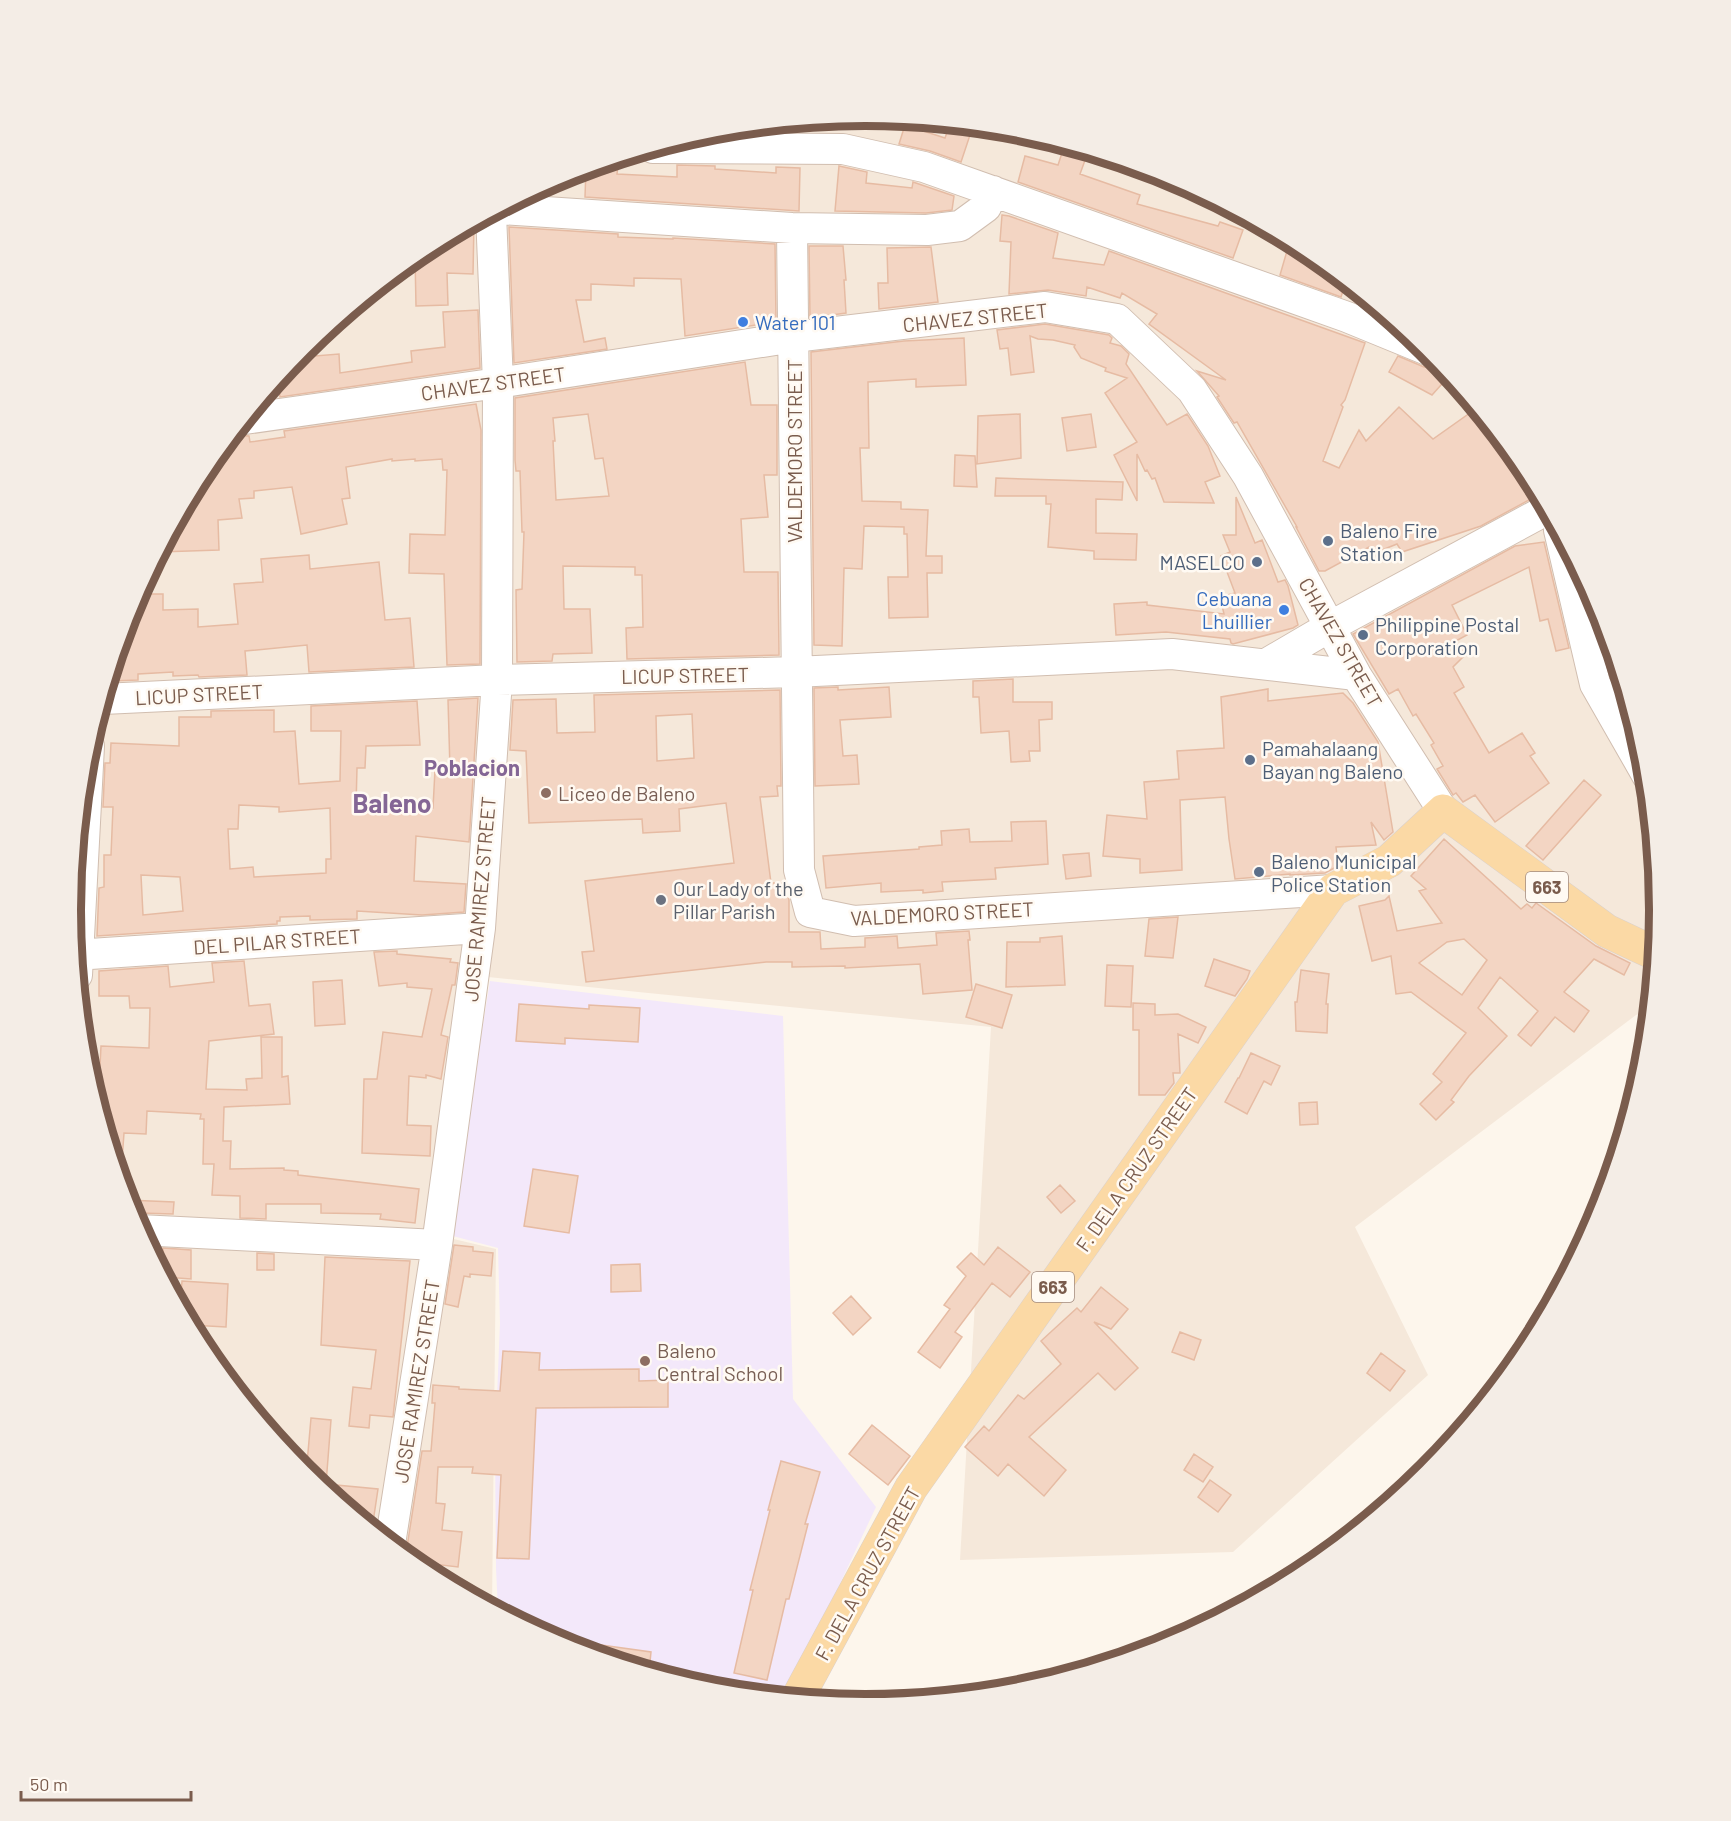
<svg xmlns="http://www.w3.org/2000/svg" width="1731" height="1821" viewBox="0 0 1731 1821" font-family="Barlow,sans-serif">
  <rect width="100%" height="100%" fill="#fdf6ec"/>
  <path fill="#f5e8da" d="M987,127L1021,131L1170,176L1307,250L1428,349L1527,469L1600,607L1645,756L1660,911L1651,1011L1636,1015L1355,1227L1428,1375L1233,1552L960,1560L991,1027L488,977L445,1237L496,1249L492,1608L424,1571L303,1472L204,1352L131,1214L86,1065L71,910L86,755L131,606L205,469L304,348L424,249L562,176L699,134Z"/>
  <path fill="#f3e8fa" d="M490,981L783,1016L793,1399L876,1507L786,1698L710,1690L561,1645L498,1611L496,1568L495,1445L500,1323L498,1248L449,1235Z"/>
  <path fill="#bfe3e8" stroke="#a5d3da" stroke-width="1.5" d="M866,116L911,120L865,126L781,124Z"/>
  <path fill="#f3d5c3" stroke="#e6bba3" stroke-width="1.5" fill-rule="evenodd" d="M950,124L961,125L972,129L961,162L930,151L899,144L905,125L945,138Z
    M1065,144L1088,152L1080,174L1140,195L1137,204L1218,226L1220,222L1243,230L1233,258L1018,182L1025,156L1058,165Z
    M598,165L618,166L617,174L677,177V165L715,166V169L776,173V167L800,168L799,211L585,197L586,168Z
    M839,166L867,172L866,183L912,188L913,182L954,196L952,210L926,213L835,211Z
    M1002,215L1009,216L1058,233L1053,258L1104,265L1109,251L1365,343L1345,400L1341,405L1343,407L1323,461L1339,468L1359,430L1366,441L1399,407L1433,439L1477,408L1527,469L1540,494L1481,526L1402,552L1397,544L1372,554L1369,547L1325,571H1319L1296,527H1297L1237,422L1234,423L1217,397L1219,396L1197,371L1226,380L1149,324L1157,314L1122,293L1120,298L1087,287L1086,296L1048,290L1009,294L1011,242L1000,241Z
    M474,223L473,274L447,273L448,305L416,306L415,256L424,249Z
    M509,227L618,234V237L673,239V238L775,244L776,322L685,336L681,279L634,278V286L591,284V300H576L584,342L605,338L607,349L514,363Z
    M1289,244L1307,250L1346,281L1341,297L1280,275Z
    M809,246H843L846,280H844L846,313L810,318Z
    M931,247L938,302L879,309L878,283H888L887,248Z
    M478,310L480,368L280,397L278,379L302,350H314L315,356L339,354L340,373L412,362L411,351L445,347L443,312Z
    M1045,324L1109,335L1112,338L1110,343L1121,346L1129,354L1126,364L1167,425L1187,414L1208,446L1220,476L1205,482L1214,503L1164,502L1155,478L1152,479L1147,470L1145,471L1137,454V501L1114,455L1137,442L1105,393L1127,378L1105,371L1106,368L1081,358L1074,347L1075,345L1053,340L1038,339L1030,336L1034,372L1011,375L1008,348L1000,349L997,330Z
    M964,338L966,385L916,387V379L868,382L869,448H860L862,501L901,502V509L928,510L926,556H942V573H927L928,617L889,618L888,577H908L907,534H904V527L864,526L862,569L844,568L842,646L814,645L811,352L904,341Z
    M1398,356L1424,367L1433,368L1441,364L1450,375L1432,395L1389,372Z
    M745,362L751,405H777V475H764L768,517L741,519L744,572H778L779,655L627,659L626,628L643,627L642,575H635V567L563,566L564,609H590L592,653L553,654L552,661L517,662L516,590L522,589L524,532H522L520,471H516L515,460V398ZM588,414L595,459L603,458L609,496L556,500L553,441H555L553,418Z
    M476,404L481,430L480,664L447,665L444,574L409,573L410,534L445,535L447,470H443L442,459L415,461V459L392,461V459L346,467L350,498L342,499L347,524L301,534L292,487L254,491V498L239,499L242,518L218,520L219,550L160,552L205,469L232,435L249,436L250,442L285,437L284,431Z
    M1020,414L1021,458L977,464L978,416Z
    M1091,414L1096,447L1067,451L1062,418Z
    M955,455L975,456L977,487L954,486Z
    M996,478L1123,482L1122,500L1096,499V533L1137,534L1136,560L1094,559V551L1048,547L1051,504H1046V496H995Z
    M1236,497L1255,543L1262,540L1278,582L1285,580L1288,586L1298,625L1293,628L1233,644L1231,643L1230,639L1166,632L1116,635L1114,604L1147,602V605L1224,614L1220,597L1235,593L1221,556L1230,552L1223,535H1236Z
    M1544,542L1569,648L1556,651L1548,619L1540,621L1529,567L1452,605L1467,635L1454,642L1466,654L1453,667L1464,687L1454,693L1489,753L1522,733L1535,753L1530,756L1549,783L1495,822L1475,795L1463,802L1456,793L1453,795L1437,769L1443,766L1431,745L1434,743L1416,714L1413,716L1398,689L1389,694L1353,634L1515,546Z
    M309,555L310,569L379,562L385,620L410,618L414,667L309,672L307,645L245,651L247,675L199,677L198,675L173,676V672L138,674V680L111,681L110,675L131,606L137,594H163V610L198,609V627L238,624L234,584L263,582L261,559Z
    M1590,588L1600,607L1624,686L1617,687L1611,678Z
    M1013,679V702H1052V719L1039,720L1040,751H1029L1030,761L1011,762L1009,731L981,733L979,697H973V681Z
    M838,687V690L889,687L891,717L840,720L843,756L857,755L859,784L815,786L814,688Z
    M1268,689V701L1343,693L1353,703L1378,742L1393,832L1384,840L1371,822L1376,845L1336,847L1338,866L1325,873L1290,875V874L1235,879L1229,839L1225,797L1180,800L1182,870L1140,873V859L1103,856L1107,815L1147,819L1144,782L1179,779L1177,751L1224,748L1221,697Z
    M780,690L781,786H777L778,796L760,797L771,883H785L789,900V932H820L821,949L865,947V938L897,936L898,948L937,945L936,933L969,931L970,940H968L972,990L923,994L920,964L845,968V966L792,967V962H766L586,982L582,952L594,951L585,881L734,863L726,803L679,809L680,831L643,833L642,819L529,823L526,751L510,750L513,700L556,699L557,733L595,732L594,695ZM692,714L694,758L657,761L656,716Z
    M478,698L469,842L416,836L414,881L466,884L464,912L422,915L357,911V919L310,920V916L280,917V921H277V924L97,936L99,888L104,887V855H111L113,807H103L105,763H110L111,743L179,746V717H211V711L274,710V732L295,731L299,784L340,781L341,731H311V706L417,701L420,745L366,746L365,768H357L356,806L433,808L435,770L450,769L448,700ZM239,805L279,807V812L330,808L331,859H326V873L254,877L253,867L230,869L228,829H238ZM141,875L180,877L183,911L143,915Z
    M1584,780L1601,795L1543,860L1526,846Z
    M1046,821L1048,864L995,868L996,879L942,882L943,891L923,893V890L881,892V883L826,888L823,856L919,849V847L942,845L941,831L969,829L970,842L1012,841L1011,822Z
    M1444,839L1521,909L1527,904L1532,908L1536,903L1596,946L1630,963L1624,975L1594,959L1564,992L1589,1011L1574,1032L1555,1017L1531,1046L1518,1035L1538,1011L1500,977L1478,1008L1507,1036L1469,1076L1451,1100L1454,1102L1436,1120L1420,1104L1442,1082L1433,1074L1466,1033L1411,992L1396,994L1391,956L1372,961L1359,906L1385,900L1389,896L1397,931L1442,923L1419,891L1426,889L1411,876ZM1464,939L1487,960L1462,995L1419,963L1447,942Z
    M1089,853L1091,876L1066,879L1063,855Z
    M1178,917L1173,958L1145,956L1149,919Z
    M1062,936L1065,985L1006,987L1007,942H1040V938Z
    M397,951V954L451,959L450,962L458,963L455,985H452L441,1035L448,1037L441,1079L426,1075V1078L409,1076L407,1125L431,1126L430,1156L362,1153L364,1079H377L383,1032L422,1037L432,989L407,987V983L379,986L374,952Z
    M1214,959L1250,971L1247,979L1235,996L1205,986Z
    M244,961L249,1006L270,1004L274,1034L209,1041L206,1089L247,1090L246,1079L262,1078L261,1037H282V1077L288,1076L290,1104L224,1107L223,1141H231L230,1169L284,1168V1170L298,1171V1175L419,1189L415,1223L380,1219L381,1214L321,1213V1204H266V1219L240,1218V1196L212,1195L214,1164H203L204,1119H200L201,1114L147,1111L146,1134L124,1133L121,1175L119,1176L98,1106L101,1046L149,1048L150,1008H130L129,996H99V971L168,966L170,987L214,982L212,963Z
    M1107,965L1133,966L1131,1007L1105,1006Z
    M1301,970L1329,974L1326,1004H1328L1327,1033L1296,1031L1295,1002H1297Z
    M342,980L345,1024L315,1026L313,982Z
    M976,984L1012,995L1002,1028L966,1017Z
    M1133,1003L1155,1004V1015L1178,1014L1206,1027L1198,1043L1178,1034L1180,1073H1173L1174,1083L1165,1095H1139V1030H1133Z
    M519,1004L589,1009V1005L640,1008L638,1042L565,1038V1044L516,1041Z
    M1251,1053L1280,1066L1271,1085L1264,1081L1247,1114L1225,1102L1238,1078H1239Z
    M1317,1102L1318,1124L1300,1125L1299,1103Z
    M533,1169L578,1176L569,1233L524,1226Z
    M1060,1185L1075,1201L1061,1213L1047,1197Z
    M127,1200L174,1202L173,1214L140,1213L131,1215Z
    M454,1245L473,1247V1251L493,1253L491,1276L470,1274V1277L464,1276L458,1307L445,1304Z
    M998,1247L1030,1272L1010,1297L992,1283L955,1332L962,1337L940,1368L918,1352L950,1309L944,1305L966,1276L957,1267L971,1253L984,1265Z
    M163,1248L191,1250V1279L165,1277L162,1273Z
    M257,1253L274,1254V1270H257Z
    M325,1257L410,1261L393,1417L370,1415L369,1428L349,1426L353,1387L371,1389L376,1350L321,1345Z
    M640,1264L641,1291L611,1292V1265Z
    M182,1281L228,1284L226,1327L190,1325L180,1307Z
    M1101,1287L1128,1309L1111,1329L1094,1322L1138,1368L1115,1390L1098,1373L1029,1437L1066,1470L1044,1496L1008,1464L998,1476L965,1447L984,1426L989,1431L1018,1395L1024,1399L1061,1364L1041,1341L1077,1308L1081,1312Z
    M851,1296L871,1318L853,1335L833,1313Z
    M1180,1332L1201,1340L1194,1360L1172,1352Z
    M503,1351L540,1353L539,1370L639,1369V1381L668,1380V1407L536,1408L529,1559L497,1558L501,1475L472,1473L473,1467H438L436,1503L445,1504L442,1530L462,1532L458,1567L425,1563L424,1572L403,1555L407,1547L422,1451H431L435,1403H432L433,1385L459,1387V1389L500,1391Z
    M1381,1353L1405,1371L1390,1391L1367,1373Z
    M311,1418L331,1420L326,1484L378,1489L372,1529L306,1475Z
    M872,1425L910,1456L888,1485L849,1454Z
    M1194,1454L1213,1467L1203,1482L1184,1470Z
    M781,1461L820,1472L805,1524H808L789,1599H786L767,1680L734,1673L753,1590H750L770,1510H768Z
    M1210,1480L1231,1495L1218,1512L1198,1497Z
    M594,1644L651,1652L649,1672L592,1654Z"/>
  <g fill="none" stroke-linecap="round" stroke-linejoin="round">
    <g stroke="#d1beb0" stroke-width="32">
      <path id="minor" d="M653,148L843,149L924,167L1347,317L1430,351
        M499,209L792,228L927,230L960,226L986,207L993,191
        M792,228L799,870L810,912L854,921L1333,890
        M245,419L498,383L794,337L1045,307L1117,319L1192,390L1248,476L1356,675L1443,811
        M1559,530L1595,684L1647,775
        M1266,664L1331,626L1548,509
        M103,699L497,680L795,672L1172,654L1356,675
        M75,955L480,928
        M77,975L89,746
        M139,1230L437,1245
        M390,1544L437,1245L480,928L497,680L498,383L491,214"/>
    </g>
    <g stroke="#dad1cd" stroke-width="34">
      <path id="major" d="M797,1699L911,1488L1333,890L1389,861L1443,811L1607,931L1656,954"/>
    </g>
    <use href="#minor" stroke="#fff" stroke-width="30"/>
    <use href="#major" stroke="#fbd9a5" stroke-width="33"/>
  </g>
  <g fill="#3f7fe0" stroke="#fffaf3" stroke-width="2">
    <circle cx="743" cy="322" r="6"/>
    <circle cx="1284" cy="610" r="6"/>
  </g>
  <g fill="#5c6f8a" stroke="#fffaf3" stroke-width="2">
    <circle cx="1328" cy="541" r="6"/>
    <circle cx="1257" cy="562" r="6"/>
    <circle cx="1363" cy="635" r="6"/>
    <circle cx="1250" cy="760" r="6"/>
    <circle cx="1259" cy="872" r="6"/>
  </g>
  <g fill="#8d6e63" stroke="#fffaf3" stroke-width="2">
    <circle cx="546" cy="793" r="6"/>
    <circle cx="645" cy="1361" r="6"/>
  </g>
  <circle fill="#6b7280" stroke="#fffaf3" stroke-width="2" cx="661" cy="900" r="6"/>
  <g text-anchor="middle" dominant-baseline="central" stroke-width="5" stroke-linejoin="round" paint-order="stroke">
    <g fill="#fffaf3" stroke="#a28b7f" stroke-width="1.5">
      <rect x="1526" y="872" width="42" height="30" rx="4.5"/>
      <rect x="1032" y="1272" width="42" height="30" rx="4.5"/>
    </g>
    <g font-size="18" font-weight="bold" fill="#7a5c4d">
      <text x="1547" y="887">663</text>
      <text x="1053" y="1287">663</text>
    </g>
    <g font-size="20" fill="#7a5c4d" stroke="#fffaf3">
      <text transform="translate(975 317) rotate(-6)">CHAVEZ STREET</text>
      <text transform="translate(493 383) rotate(-8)">CHAVEZ STREET</text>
      <text transform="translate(794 451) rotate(-90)">VALDEMORO STREET</text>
      <text transform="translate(1341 642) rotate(60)">CHAVEZ STREET</text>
      <text transform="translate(685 675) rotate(-1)">LICUP STREET</text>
      <text transform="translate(199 694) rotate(-3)">LICUP STREET</text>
      <text transform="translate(479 899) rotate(-85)">JOSE RAMIREZ STREET</text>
      <text transform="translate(942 913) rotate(-3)">VALDEMORO STREET</text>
      <text transform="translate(277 941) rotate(-4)">DEL PILAR STREET</text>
      <text transform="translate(1136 1169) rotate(-55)">F. DELA CRUZ STREET</text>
      <text transform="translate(416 1381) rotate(-81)">JOSE RAMIREZ STREET</text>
      <text transform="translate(867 1573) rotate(-61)">F. DELA CRUZ STREET</text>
    </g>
    <g font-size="20" fill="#366cbe" stroke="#fffaf3" text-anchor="start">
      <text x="755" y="322">Water 101</text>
      <text x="1272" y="598" text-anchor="end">Cebuana<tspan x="1272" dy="23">Lhuillier</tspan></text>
    </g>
    <g font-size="20" fill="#4e5e75" stroke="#fffaf3" text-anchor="start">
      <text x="1340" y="530">Baleno Fire<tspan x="1340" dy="23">Station</tspan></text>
      <text x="1245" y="562" text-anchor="end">MASELCO</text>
      <text x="1375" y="624">Philippine Postal<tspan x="1375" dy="23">Corporation</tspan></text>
      <text x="1262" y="748">Pamahalaang<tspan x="1262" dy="23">Bayan ng Baleno</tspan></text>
      <text x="1271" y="861">Baleno Municipal<tspan x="1271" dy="23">Police Station</tspan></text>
    </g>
    <g font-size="20" fill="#785e54" stroke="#fffaf3" text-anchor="start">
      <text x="558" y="793">Liceo de Baleno</text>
      <text x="657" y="1350">Baleno<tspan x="657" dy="23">Central School</tspan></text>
    </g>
    <g font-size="20" fill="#5b616d" stroke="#fffaf3" text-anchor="start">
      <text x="673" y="888">Our Lady of the<tspan x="673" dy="23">Pillar Parish</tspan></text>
    </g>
    <g font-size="22" font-weight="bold" fill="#846695" stroke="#fffaf3">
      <text x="472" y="767">Poblacion</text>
    </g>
    <g font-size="26" font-weight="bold" fill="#846695" stroke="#fffaf3">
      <text x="392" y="802">Baleno</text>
    </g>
  </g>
  <path d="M0 0H1731V1821H0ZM81 910a784 784 0 1 1 1568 0a784 784 0 1 1-1568 0Z" fill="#f4ede6" fill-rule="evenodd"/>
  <path fill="none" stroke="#7a5c4d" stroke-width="8" d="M81 910a784 784 0 1 1 1568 0a784 784 0 1 1-1568 0Z"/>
  <path d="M21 1791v9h170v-9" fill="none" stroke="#7a5c4d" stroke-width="3"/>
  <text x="30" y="1791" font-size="18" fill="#7a5c4d" stroke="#fffaf3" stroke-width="4.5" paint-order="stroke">50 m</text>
</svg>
